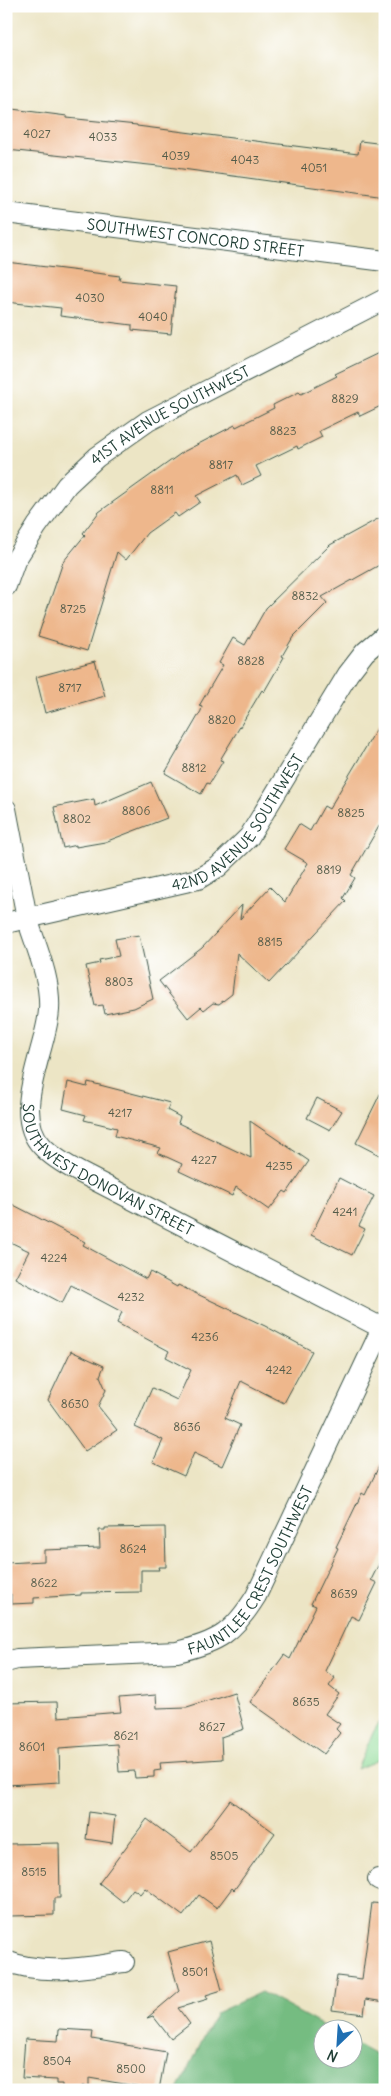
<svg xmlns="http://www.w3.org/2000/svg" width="391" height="2096" viewBox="0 0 391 2096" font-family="Delius,sans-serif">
  <rect width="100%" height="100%" fill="#fff"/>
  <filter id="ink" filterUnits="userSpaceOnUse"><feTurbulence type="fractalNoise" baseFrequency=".02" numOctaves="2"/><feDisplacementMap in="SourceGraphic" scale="10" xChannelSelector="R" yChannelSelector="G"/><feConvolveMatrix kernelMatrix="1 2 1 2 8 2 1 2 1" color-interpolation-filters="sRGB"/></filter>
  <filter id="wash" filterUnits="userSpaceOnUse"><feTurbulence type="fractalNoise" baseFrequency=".0096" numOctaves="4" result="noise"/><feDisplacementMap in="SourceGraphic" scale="20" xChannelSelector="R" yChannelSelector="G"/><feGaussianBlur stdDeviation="1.12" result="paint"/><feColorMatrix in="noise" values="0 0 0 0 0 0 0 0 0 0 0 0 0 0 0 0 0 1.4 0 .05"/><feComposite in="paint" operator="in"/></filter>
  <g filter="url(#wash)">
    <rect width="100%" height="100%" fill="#ece5c5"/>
    <path fill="#91dc99" stroke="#588c66" d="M385,1712V1757L357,1769L373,1733Z"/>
    <path fill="#74bc81" stroke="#4a7c5a" d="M261,1992L327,2028H324V2058H354V2043L385,2060V2090H178L216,2013Z"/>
    <g id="blocks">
      <path fill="#eeb78c" d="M12,109L67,116V118L137,125V126L358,154L360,141L385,144V197L168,167L7,150Z
        M6,262L120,276L119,280L176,286L171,334L132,330V325L60,316L61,308L6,302Z
        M385,350V404L360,416L358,412L319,431L322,437L298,449L297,446L256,466L261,476L242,485L237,475L196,496L200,502L178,517L175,513L147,533L126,560L117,552L87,651L38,636L63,562L85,535L83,533L99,512L183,452L235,425L236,427L274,408L273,405L299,392L301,394L337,376L335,374Z
        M385,515V559L383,563L322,597L327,603L293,637L282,656L284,657L264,692L262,690L220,760L223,761L209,784L207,783L201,794L165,773L201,711L202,707L199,706L223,665L219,663L233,638L245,645L266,608L330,545Z
        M95,661L105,696L45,713L36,677Z
        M385,715V816L351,875L355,878L343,898L346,901L269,983L237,953L232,994L219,1004L213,1003L204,1010L201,1007L188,1018L159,981L202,948L242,905L240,919L270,887L285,902L308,863L284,849L299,824L310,831L324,806L329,809Z
        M151,782L167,818L105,842L76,847V845L63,848L54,807L94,799L95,806Z
        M139,935L153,999L134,1008L105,1014L103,1005L95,1006L86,966L100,963L99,960L119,956L115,939Z
        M68,1082L87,1087L88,1082L170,1103L167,1110L180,1117L178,1123L251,1158L250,1121L309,1161L287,1193L284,1191L269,1210L236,1187L232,1196L179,1171L182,1164L158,1153L161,1148L115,1136L117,1128L84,1120L86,1115L63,1109Z
        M385,1084V1158L356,1143Z
        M317,1098L342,1111L330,1130L307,1118Z
        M339,1178L374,1196L359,1226L365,1229L352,1255L311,1235Z
        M6,1201L85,1242L83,1245L146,1279L150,1272L177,1287L178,1285L265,1326L312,1351L284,1403L241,1381L225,1418L240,1425L222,1466L194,1453L184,1476L153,1462L163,1440L135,1427L152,1388L177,1400L191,1370L166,1357L169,1351L117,1323L122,1312L71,1285L62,1303L15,1278L29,1251L6,1240Z
        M71,1351L104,1366L100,1376L106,1390L98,1406L117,1430L85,1451L48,1400Z
        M385,1454V1552L371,1580L377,1583L359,1620L351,1616L325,1671L335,1678L329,1686L339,1694L325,1714L340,1724L336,1729L340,1733L324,1754L250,1702L284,1655L290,1659L316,1606L311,1604L338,1548L336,1547L362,1493L365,1495Z
        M165,1527L166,1567H158L159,1570H141V1592L81,1593V1595L34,1598V1603L11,1604V1594H7L6,1563L44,1561V1550L100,1548L99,1530H105V1528Z
        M234,1692L244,1729L221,1737L222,1759L160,1763L161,1770L154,1771V1777L135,1778L134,1771L119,1772L117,1744L59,1748L60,1782L6,1785V1703L57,1702L58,1717L121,1712L119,1698L156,1695L157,1708L187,1707Z
        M230,1800L275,1833L234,1890L232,1888L217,1908L199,1895L183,1916L145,1888L140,1894L133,1889L123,1902L99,1883L147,1819L191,1852Z
        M89,1812L115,1816L112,1843L86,1839Z
        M59,1843L60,1898H54V1915L10,1916L8,1844Z
        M372,1903L385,1904V2002L366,1999L364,2014L332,2010L337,1976L362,1979Z
        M209,1941L222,1990L206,1995L208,1999L178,2008L190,2024L171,2039L153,2016L147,2018L179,1991L168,1952Z
        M59,2029L93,2031L92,2039L166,2052L159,2090L89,2078V2087L82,2086V2090H62V2084H56V2080L22,2078L25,2039L58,2041Z"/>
    </g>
  </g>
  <g filter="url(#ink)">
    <use href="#blocks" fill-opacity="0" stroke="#3e564a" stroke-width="1"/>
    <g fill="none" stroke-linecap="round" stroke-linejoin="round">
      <g stroke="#3e564a" stroke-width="22">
        <g id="street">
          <path id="s1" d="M6,213L385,261"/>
          <path id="s2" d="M6,586L15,561L37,526L67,485L97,457L148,421L385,299"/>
          <path id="s3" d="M6,809L27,918L198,879L218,867L249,837L348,674L365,652L385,635"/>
          <path id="s4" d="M6,923L27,918C36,947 51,979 49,1010C47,1048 10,1113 42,1146C52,1157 66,1165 79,1172L382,1328"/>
          <path id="s5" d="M6,1662L17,1659L177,1652C219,1642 233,1633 256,1596L385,1322"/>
          <path d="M378,1879L385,1882"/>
          <path d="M6,1961C44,1976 86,1967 124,1962"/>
        </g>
      </g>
      <use href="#street" stroke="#fff" stroke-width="20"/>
    </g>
  </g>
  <g text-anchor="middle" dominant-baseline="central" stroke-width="4" stroke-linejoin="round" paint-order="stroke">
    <g font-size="12" fill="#535c4a">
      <text x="37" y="133">4027</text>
      <text x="103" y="136">4033</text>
      <text x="176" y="155">4039</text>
      <text x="245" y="159">4043</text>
      <text x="314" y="167">4051</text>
      <text x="90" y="297">4030</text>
      <text x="153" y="316">4040</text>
      <text x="345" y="398">8829</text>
      <text x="283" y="430">8823</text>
      <text x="221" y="464">8817</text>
      <text x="162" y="489">8811</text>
      <text x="305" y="595">8832</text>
      <text x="73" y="608">8725</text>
      <text x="251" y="660">8828</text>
      <text x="70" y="687">8717</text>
      <text x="222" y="719">8820</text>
      <text x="194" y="767">8812</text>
      <text x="136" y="810">8806</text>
      <text x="351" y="812">8825</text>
      <text x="77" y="818">8802</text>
      <text x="329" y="869">8819</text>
      <text x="270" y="941">8815</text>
      <text x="119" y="981">8803</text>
      <text x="120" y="1112">4217</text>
      <text x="204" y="1159">4227</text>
      <text x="279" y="1165">4235</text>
      <text x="345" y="1211">4241</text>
      <text x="54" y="1257">4224</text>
      <text x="131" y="1296">4232</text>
      <text x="205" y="1336">4236</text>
      <text x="279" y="1369">4242</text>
      <text x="75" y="1403">8630</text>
      <text x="187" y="1426">8636</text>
      <text x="133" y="1548">8624</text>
      <text x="44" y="1582">8622</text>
      <text x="344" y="1593">8639</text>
      <text x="306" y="1701">8635</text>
      <text x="212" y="1726">8627</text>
      <text x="126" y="1735">8621</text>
      <text x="32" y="1746">8601</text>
      <text x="224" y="1855">8505</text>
      <text x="34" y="1871">8515</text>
      <text x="195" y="1971">8501</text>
      <text x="57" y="2060">8504</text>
      <text x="131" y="2068">8500</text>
    </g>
    <g font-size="15" fill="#1f3d34" stroke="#fff">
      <text stroke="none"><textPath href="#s1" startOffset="191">SOUTHWEST CONCORD STREET</textPath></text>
      <text stroke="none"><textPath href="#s2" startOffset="244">41ST AVENUE SOUTHWEST</textPath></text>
      <text stroke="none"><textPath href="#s3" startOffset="354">42ND AVENUE SOUTHWEST</textPath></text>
      <text stroke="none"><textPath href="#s4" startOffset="322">SOUTHWEST DONOVAN STREET</textPath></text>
      <text stroke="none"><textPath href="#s5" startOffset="288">FAUNTLEE CREST SOUTHWEST</textPath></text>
    </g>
  </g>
  <rect width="391" height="2096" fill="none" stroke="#fff" stroke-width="25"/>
  <g transform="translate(338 2044) rotate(205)"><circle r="24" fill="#ffffff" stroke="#a5b1ae"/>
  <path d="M0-4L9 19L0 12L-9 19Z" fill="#1f6fb2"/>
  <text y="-8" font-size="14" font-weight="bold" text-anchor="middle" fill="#1f3d34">N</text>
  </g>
</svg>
